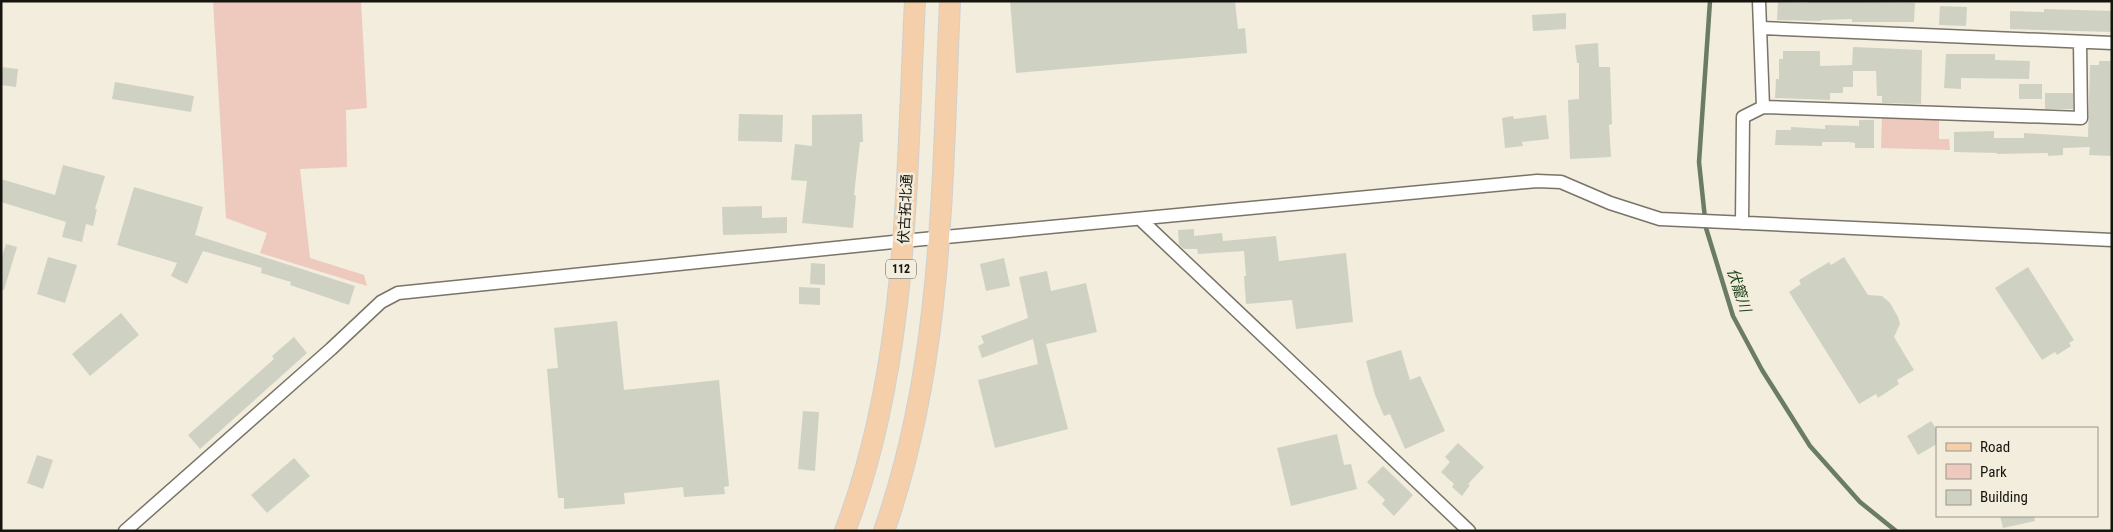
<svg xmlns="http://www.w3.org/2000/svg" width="2113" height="532" viewBox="0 0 2113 532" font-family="'Roboto Condensed','Noto Sans JP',sans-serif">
  <rect width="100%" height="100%" fill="#f2eddd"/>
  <path fill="#edcabd" d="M213,1H361L367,108L346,110L347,167L300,169L310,258L364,275L367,286L260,253L267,233L226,218Z
    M1882,117L1939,119V139H1949L1950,150L1881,148Z"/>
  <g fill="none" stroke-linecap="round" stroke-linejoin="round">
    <path stroke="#6a7c66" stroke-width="4.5" d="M1710,1L1699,162L1706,228L1733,316L1762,370L1810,446L1860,502L1896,531"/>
  </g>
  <path fill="#cfd2c3" d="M1010,1H1235L1238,29L1245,28L1247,53L1016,73Z
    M1808,1L1915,3L1914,22H1852V19L1821,20V21L1777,20L1778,2L1808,3Z
    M1940,6L1967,7L1966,26L1939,25Z
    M2044,9L2112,11V32L2010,29V11L2044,12Z
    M1566,13V29L1533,31L1532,15Z
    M1598,43L1599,67H1610L1612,124L1609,125L1611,157L1570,159L1568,100L1579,99V63H1577L1575,45Z
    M1853,47L1922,50L1921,104L1882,103V96H1877L1876,71H1853V87H1843V93H1830V100L1775,98L1776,79H1779V59H1783V51H1820V66L1852,65Z
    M1946,54H1995V60L2030,61L2029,79L1961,78V89L1944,88Z
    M2099,61H2112V156L2089,155L2090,147L2063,148V155L2048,156V153L1997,154V153L1954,152V132L1994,131V138H2024V133L2088,137L2090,65H2099Z
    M1,67L18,69L16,87L1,85Z
    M115,82L194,96L191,112L112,99Z
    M2019,84H2042V99H2019Z
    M2045,93H2073V109H2045Z
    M739,114L783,115L782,142L738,141Z
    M862,114L863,142H860L854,195L856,196L853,228L802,223L807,181L791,180L795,144L812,146V115Z
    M1546,115L1549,139L1522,142L1523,146L1505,148L1502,118L1513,116L1514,119Z
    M1859,120H1874V148H1855V143L1850,142H1822V146L1775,145L1776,130H1791V127L1825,129V125L1859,126Z
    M63,165L105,176L95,209H97L93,226L86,224L82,242L62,237L66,222L1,202V179L55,195Z
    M134,187L203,207L195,235L355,286L349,305L290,285L291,282L261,273L262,268L203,251L187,284L171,276L177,263L117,245Z
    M762,206V218L787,217V233L723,235L722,207Z
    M1194,229V236L1222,233L1223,241L1276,236L1279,261L1346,253L1353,322L1296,329L1292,300L1246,304L1244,276H1246L1244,251L1198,254L1197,249H1184L1179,245L1178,230Z
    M6,244L17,247L4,290L1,289V259Z
    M48,257L77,265L65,303L37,294Z
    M1844,257L1868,295L1882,296L1890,303L1898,317L1900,324L1894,337L1914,370L1897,380L1899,384L1878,398L1876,394L1859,404L1789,292L1801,284L1799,280L1829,262L1831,265Z
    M1004,258L1010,286L986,291L980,264Z
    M811,263L825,264V285L810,284Z
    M2028,267L2074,340L2069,343L2071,346L2057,355L2055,352L2042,360L1995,288Z
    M1047,271L1051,291L1086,283L1097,332L1046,344L1068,429L995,448L978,380L1038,364L1033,339L982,358L978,346L984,343L981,336L1028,318L1019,277Z
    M799,287L820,288V305L799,304Z
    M121,313L139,335L90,376L72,354Z
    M617,321L624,390L719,380L729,486L724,487L725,494L684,497L683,487L624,493L625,504L564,509V498H558L547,369L558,368L554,328Z
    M294,337L307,353L200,449L188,435L274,359L272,356Z
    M1401,350L1410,380L1420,376L1445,431L1405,449L1390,414L1384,416L1375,395L1366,361Z
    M803,411L819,412L815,471L798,469Z
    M1931,421L1937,430V444L1918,455L1907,436Z
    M1337,434L1344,465L1351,464L1357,489L1291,506L1277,448Z
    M1458,443L1484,467L1468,484L1470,485L1462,496L1452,487L1454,484L1441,472L1450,462L1445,457Z
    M37,455L53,460L43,489L27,483Z
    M294,458L310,476L267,513L251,495Z
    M1383,466L1413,495L1394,516L1382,504L1385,500L1367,482Z
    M2000,516H2034L2035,521L2003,528Z"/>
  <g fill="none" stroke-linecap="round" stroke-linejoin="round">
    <g stroke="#797466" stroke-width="15">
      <path id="street" d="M1761,28L2112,43
        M1763,107L2081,118L2080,42
        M1140,219L1469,531
        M1742,223L1743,117L1763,107L1759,1
        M125,531L331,349L381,302L398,293L903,241L1537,181L1561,182L1610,203L1660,219L2112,240"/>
    </g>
    <g stroke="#d0d0cf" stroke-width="22">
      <path id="primary" d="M845,531C909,364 906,177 915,1
        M884,531C944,361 942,179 950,1"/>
    </g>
    <use href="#street" stroke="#fff" stroke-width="12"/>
    <use href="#primary" stroke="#f5cfa9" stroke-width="20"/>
  </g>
  <g text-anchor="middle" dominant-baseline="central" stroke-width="5" stroke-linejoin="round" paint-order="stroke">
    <rect fill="#f2eddd" stroke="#57554c" stroke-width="1" x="886" y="259.5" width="30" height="19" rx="4"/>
    <g font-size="12" font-weight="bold" fill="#15140e">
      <text x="901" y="269">112</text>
    </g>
    <g font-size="14" fill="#15140e" stroke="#f2eddd">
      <text transform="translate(905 209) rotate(-87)">伏古拓北通</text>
    </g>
    <g font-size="15" font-style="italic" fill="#1b3f16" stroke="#f2eddd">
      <text transform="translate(1739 290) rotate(72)">伏籠川</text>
    </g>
  </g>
  <rect width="2113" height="532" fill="none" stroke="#15140e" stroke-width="5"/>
  <rect x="1936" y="427" width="162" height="90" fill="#f2eddd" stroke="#9a968a"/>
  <rect x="1946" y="443" width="25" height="8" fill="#f5cfa9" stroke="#9a968a"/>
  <text x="1980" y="452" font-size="15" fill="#15140e">Road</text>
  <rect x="1946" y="464" width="25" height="15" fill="#edcabd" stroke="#9a968a"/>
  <text x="1980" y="477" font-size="15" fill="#15140e">Park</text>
  <rect x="1946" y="490" width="25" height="15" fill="#cfd2c3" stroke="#9a968a"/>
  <text x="1980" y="502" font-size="15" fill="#15140e">Building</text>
</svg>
